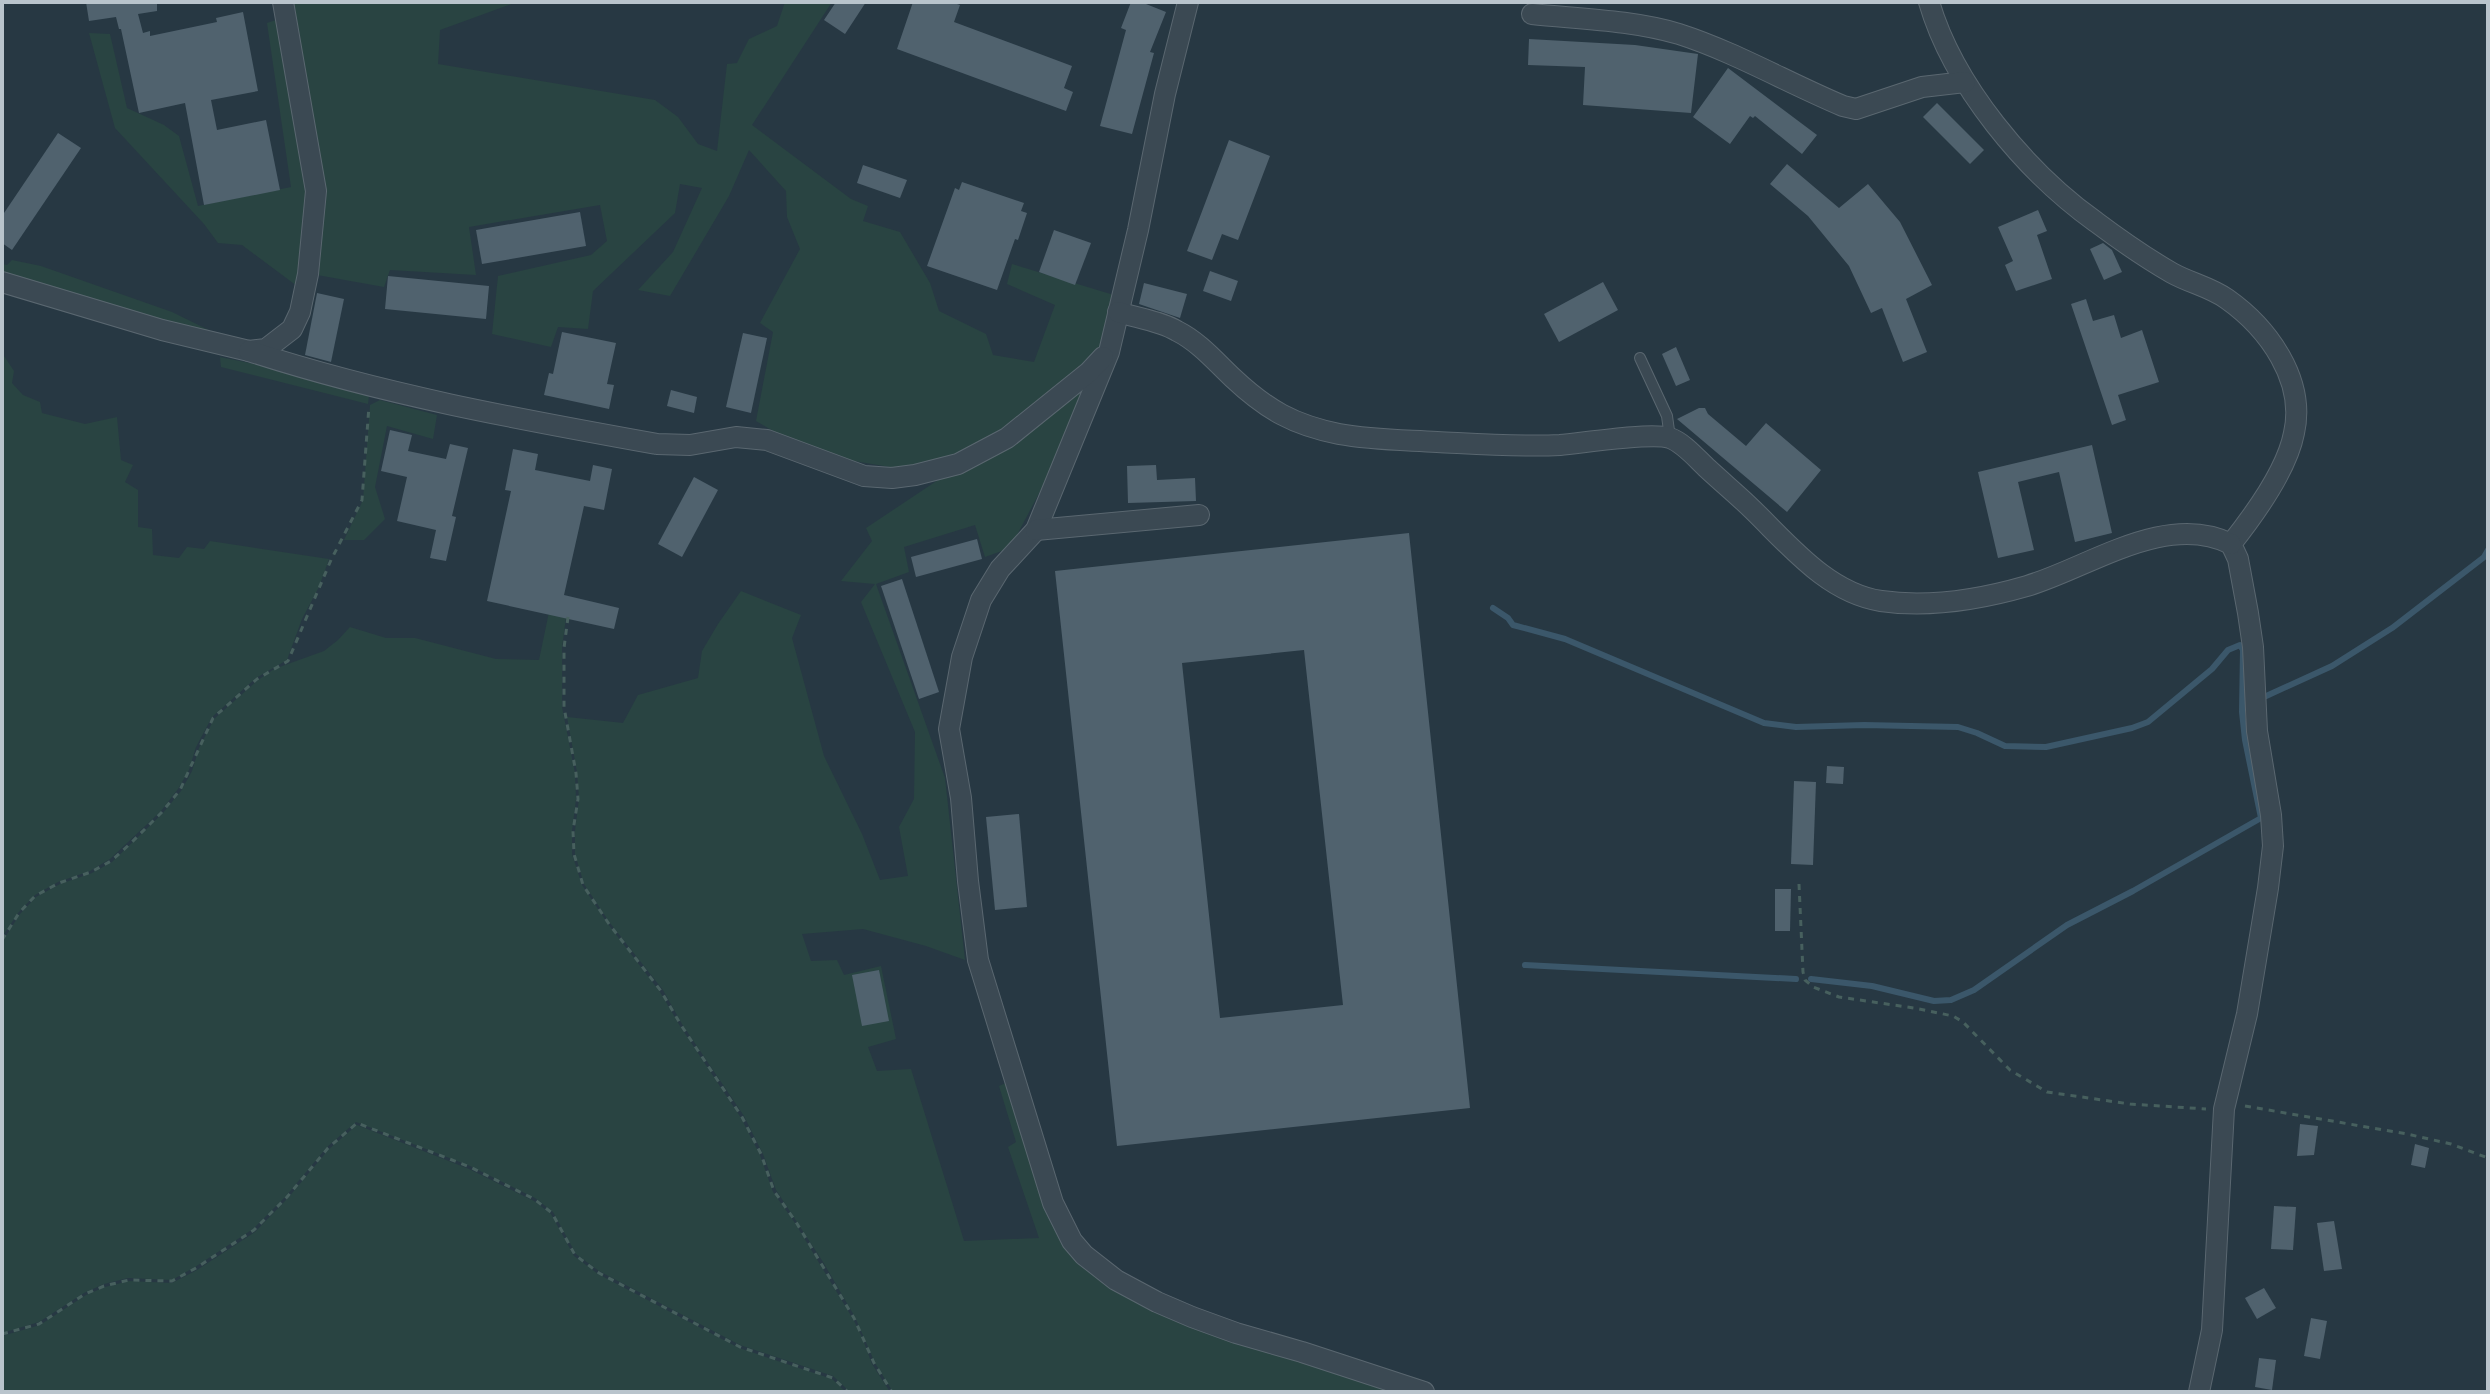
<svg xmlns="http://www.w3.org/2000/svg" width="2490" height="1394" font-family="'Exo 2',sans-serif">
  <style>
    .green { fill: #294442 }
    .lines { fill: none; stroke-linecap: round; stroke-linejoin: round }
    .stream { stroke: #3b576a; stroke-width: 6 }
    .building { fill: #50626e; fill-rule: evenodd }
    .lane-casing { stroke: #5a6770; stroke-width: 12 }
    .street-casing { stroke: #5a6770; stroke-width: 22 }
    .path { stroke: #47605e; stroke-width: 3; stroke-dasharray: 6 6; stroke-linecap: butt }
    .lane { stroke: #3b4953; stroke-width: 10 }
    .street { stroke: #3b4953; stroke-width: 20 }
  </style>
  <rect width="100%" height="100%" fill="#273843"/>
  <g class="green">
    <path d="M292,2H517L440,30L438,64L655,100L678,117L698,144L717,151L727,64L737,63L749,39L777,26L785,2H832L752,125L851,199L868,206L863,221L900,232L930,283L939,311L986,334L993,355L1034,362L1055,305L1007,284L1012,264L1117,296L1103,350L1000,437L964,456L931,464L896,468L854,461L830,455L783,437L756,421L773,332L760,323L800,249L787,217L786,191L749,150L729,196L670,296L638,290L673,252L702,188L680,184L675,213L593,291L588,329L558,327L551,347L492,334L498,276L591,255L607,241L600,205L469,227L476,275L390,270L384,287L317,275L322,235L324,191Z"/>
    <path d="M276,20L310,192L301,289L242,245L218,243L204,224L115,128L89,33L110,34L127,108L164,125L179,136L198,206L291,187L267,23Z"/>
    <path d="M12,260L41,266L172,312L233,342L2,274V264L7,265Z"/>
    <path d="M2,353L14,371L12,383L23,395L40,402L42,413L85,424L117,417L121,460L133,465L125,482L138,490V527L152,529L153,555L179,558L187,547L204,549L210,541L329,559L319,587L302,619L287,660L256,678L212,717L196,747L189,770L178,789L161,811L110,859L90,871L58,882L35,895L18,913L2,937Z"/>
    <path d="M220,357L250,363L369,395L368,404L221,367Z"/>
    <path d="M1091,383L1044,484L1010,548L985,557L975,525L904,547L909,572L876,584L945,778L965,960L926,946L863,929L802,934L811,961L837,960L844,975L881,966L896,1039L868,1047L877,1071L911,1069L964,1241L1039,1238L1008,1147L1016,1142L999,1086L1006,1083L1083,1265L1397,1392H893L875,1363L855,1317L823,1262L776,1190L763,1154L744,1116L682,1024L663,990L610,923L584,884L575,854V831L579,799L577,772L567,717L623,723L638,695L698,678L702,651L718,624L741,591L801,615L792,638L824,756L862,834L880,880L908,876L899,827L914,799L915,732L861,602L875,584L841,581L872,541L866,528L956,468Z"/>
    <path d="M380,400L437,415L433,439L387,426L375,487L385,519L364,540H344L363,500L370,405Z"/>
    <path d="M549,612L566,617L562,648V707L575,773L576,799L572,831V854L582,885L608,924L660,992L680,1026L741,1118L760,1155L773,1192L795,1223L853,1319L862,1337L872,1364L890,1392L849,1391L833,1376L740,1345L599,1271L576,1254L553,1212L535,1198L470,1166L356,1122L327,1147L286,1196L253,1229L195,1267L172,1280L128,1278L104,1284L84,1293L39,1322L2,1333V942L20,914L36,897L60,884L92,873L112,862L163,813L181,791L192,771L199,748L214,719L258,680L274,669L324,651L338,640L350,627L386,638H415L496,659L539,660Z"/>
    <path d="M357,1125L469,1169L534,1201L551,1214L574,1256L598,1274L739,1348L832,1379L846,1392H2V1336L40,1325L86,1295L105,1287L129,1281L172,1283L197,1270L255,1232L288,1198L329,1149Z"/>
  </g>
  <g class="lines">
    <g class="stream">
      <path d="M1493,608L1508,618L1513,625L1565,639L1764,723L1796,727L1864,725L1958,727L1977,733L2005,746L2046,747L2132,728L2148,722L2212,669L2228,650L2240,645L2243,650L2242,712L2245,740L2261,818L2133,891L2067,925L1974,990L1951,1000L1934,1001L1872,986L1811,979"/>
      <path d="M2264,697L2332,666L2392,628L2484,557L2488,550"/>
      <path d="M1525,965L1796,979"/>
    </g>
  </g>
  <g class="building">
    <path d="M86,2H157V11L138,14L143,33L150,31V36L217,22L216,18L243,12L258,91L211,100L217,130L266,120L280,190L204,205L185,103L139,113L121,29H119L116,17L89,21Z"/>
    <path d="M836,2H866L845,34L824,20Z"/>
    <path d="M913,2H951L960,5L954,22L1072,66L1064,88L1073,92L1066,111L897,49Z"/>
    <path d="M1131,2H1141L1166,12L1150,52L1154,53L1132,134L1100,126L1126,30L1121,28Z"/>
    <path d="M1529,39L1635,45L1698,54L1691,113L1583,105L1585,67L1528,65Z"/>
    <path d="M1728,68L1817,135L1802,154L1755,116L1753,118L1750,116L1730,144L1693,117Z"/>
    <path d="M1937,103L1984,150L1970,164L1923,117Z"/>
    <path d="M58,133L81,148L12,250L2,243V216Z"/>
    <path d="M1229,140L1270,156L1238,240L1222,234L1212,260L1187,251Z"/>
    <path d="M1787,164L1839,208L1868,184L1900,222L1932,285L1906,299L1927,352L1903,362L1882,308L1871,313L1849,266L1808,216L1770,184Z"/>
    <path d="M863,165L907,180L900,198L857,183Z"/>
    <path d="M962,182L1024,203L1021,211L1027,213L1018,240L1015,239L997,290L927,266L955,188L959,190Z"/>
    <path d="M2038,210L2047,231L2037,235L2052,279L2016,291L2005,265L2013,261L1998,227Z"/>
    <path d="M580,212L586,246L482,264L476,230Z"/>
    <path d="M1054,230L1091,243L1075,285L1039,272Z"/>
    <path d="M2103,243L2112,250L2122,272L2104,280L2090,249Z"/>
    <path d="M1210,271L1238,281L1231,301L1203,291Z"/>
    <path d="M388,276L489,286L486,319L385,309Z"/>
    <path d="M1603,282L1618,310L1559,342L1544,314Z"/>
    <path d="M1144,283L1187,294L1180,318L1139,304Z"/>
    <path d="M317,293L344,299L331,362L305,355Z"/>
    <path d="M2086,299L2093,321L2114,315L2121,338L2142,330L2159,382L2118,395L2126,420L2112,425L2071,304Z"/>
    <path d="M562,332L616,343L607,384L614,385L609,409L544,395L549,373L553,374Z"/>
    <path d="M743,333L767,338L751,413L726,407Z"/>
    <path d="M1676,347L1690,380L1676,386L1662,354Z"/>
    <path d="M671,390L697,397L694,413L667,406Z"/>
    <path d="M1699,408H1705L1708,414L1746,446L1766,423L1821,470L1787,512L1677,419Z"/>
    <path d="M390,430L412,435L408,451L446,459L450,444L468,448L452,516L456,517L446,561L430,558L436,530L397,521L407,477L381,471Z"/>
    <path d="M2092,445L2112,533L2075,542L2059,472L2018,482L2034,550L1998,558L1978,472Z"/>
    <path d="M513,449L538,454L535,470L590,481L593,465L612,469L604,510L584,506L564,595L619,608L614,629L487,601L511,491L505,490Z"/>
    <path d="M1156,465L1157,480L1195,478L1196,501L1128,503L1127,466Z"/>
    <path d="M694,477L718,490L682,557L658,544Z"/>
    <path d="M1409,533L1470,1108L1117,1146L1055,571ZM1304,650L1343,1005L1220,1018L1182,663Z"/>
    <path d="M977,539L982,559L916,577L911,557Z"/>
    <path d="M902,579L939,692L919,699L881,586Z"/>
    <path d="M1827,766L1844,767L1843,784L1826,783Z"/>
    <path d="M1794,781L1816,782L1813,865L1791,864Z"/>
    <path d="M1019,814L1027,907L995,910L986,817Z"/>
    <path d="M1775,889H1791L1790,931H1775Z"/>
    <path d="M879,970L889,1021L862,1026L852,975Z"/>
    <path d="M2300,1124L2318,1126L2314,1155L2297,1156Z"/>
    <path d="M2415,1144L2429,1148L2425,1168L2411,1165Z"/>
    <path d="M2274,1206L2296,1207L2293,1250L2271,1249Z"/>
    <path d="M2334,1221L2342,1269L2324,1271L2317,1223Z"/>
    <path d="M2264,1288L2276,1308L2257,1319L2245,1298Z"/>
    <path d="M2311,1318L2327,1321L2320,1359L2304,1356Z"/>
    <path d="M2259,1358L2276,1360L2272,1390L2255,1387Z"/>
  </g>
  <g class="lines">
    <g class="lane-casing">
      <path id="lane" d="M1640,358L1667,416L1670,438"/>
    </g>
    <g class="street-casing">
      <g id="street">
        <path d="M1188,2L1165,94L1138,230L1109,352L1036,530L1000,569L981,600L962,657L949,729L961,798L968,881L978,960L1053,1203L1072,1241L1084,1255L1116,1280L1157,1302L1192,1317L1236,1333L1302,1352L1424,1392"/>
        <path d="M1929,2C1953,85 2026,172 2096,222C2120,240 2146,258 2172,273C2190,283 2210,287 2227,299C2268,328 2306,380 2294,433C2287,470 2254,515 2231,544L2238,559L2248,613L2253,647L2257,731L2271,815L2273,846L2268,888L2247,1014L2224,1109L2212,1330L2199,1392"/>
        <path d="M1532,14C1580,19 1632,20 1679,34C1735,52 1788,83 1843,106L1856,109L1922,87L1965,82"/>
        <path d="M2,282L162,330L249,351L266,349L292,329L300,312L308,274L316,191L283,2"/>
        <path d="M1118,312C1137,318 1160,321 1177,331C1199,342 1215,361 1233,378C1267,410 1294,425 1339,434C1372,440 1405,440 1437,442C1478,444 1519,447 1560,445C1583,443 1651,432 1670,438C1684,443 1697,459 1708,469C1723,483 1739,496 1753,510C1790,546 1828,593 1881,601C1929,608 1982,599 2027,586C2088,568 2166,511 2231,544"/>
        <path d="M249,351C384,395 518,419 657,444L690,445L736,437L767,440L864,476L892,478L915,475L958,464L1007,438L1089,372L1103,357"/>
        <path d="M1036,530L1199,515"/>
      </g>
    </g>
    <g class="path">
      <path d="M568,617L564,648V707L576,773L578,799L573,831L574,854L583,885L609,924L661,991L681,1025L742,1117L761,1154L774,1191L796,1222L854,1318L874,1363L892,1392"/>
      <path d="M1799,884L1803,972L1805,980L1813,987L1839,997L1914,1008L1953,1016L1963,1022L2010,1070L2047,1092L2130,1104L2206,1109"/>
      <path d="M2,940L19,913L35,896L59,883L91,872L111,861L131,843L162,812L180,790L213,718L257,679L288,661L331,560L362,500L369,406"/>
      <path d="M2245,1106L2407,1134L2451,1144L2488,1158"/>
      <path d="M2,1334L39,1324L85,1294L104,1286L129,1280L172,1281L196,1268L254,1230L287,1197L328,1148L357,1123L470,1167L534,1199L552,1213L575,1255L599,1273L740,1347L833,1378L848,1392"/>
    </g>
    <use href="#lane" class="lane"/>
    <use href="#street" class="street"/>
  </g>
  <rect width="2490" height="1394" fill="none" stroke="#b9c4cc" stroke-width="8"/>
</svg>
